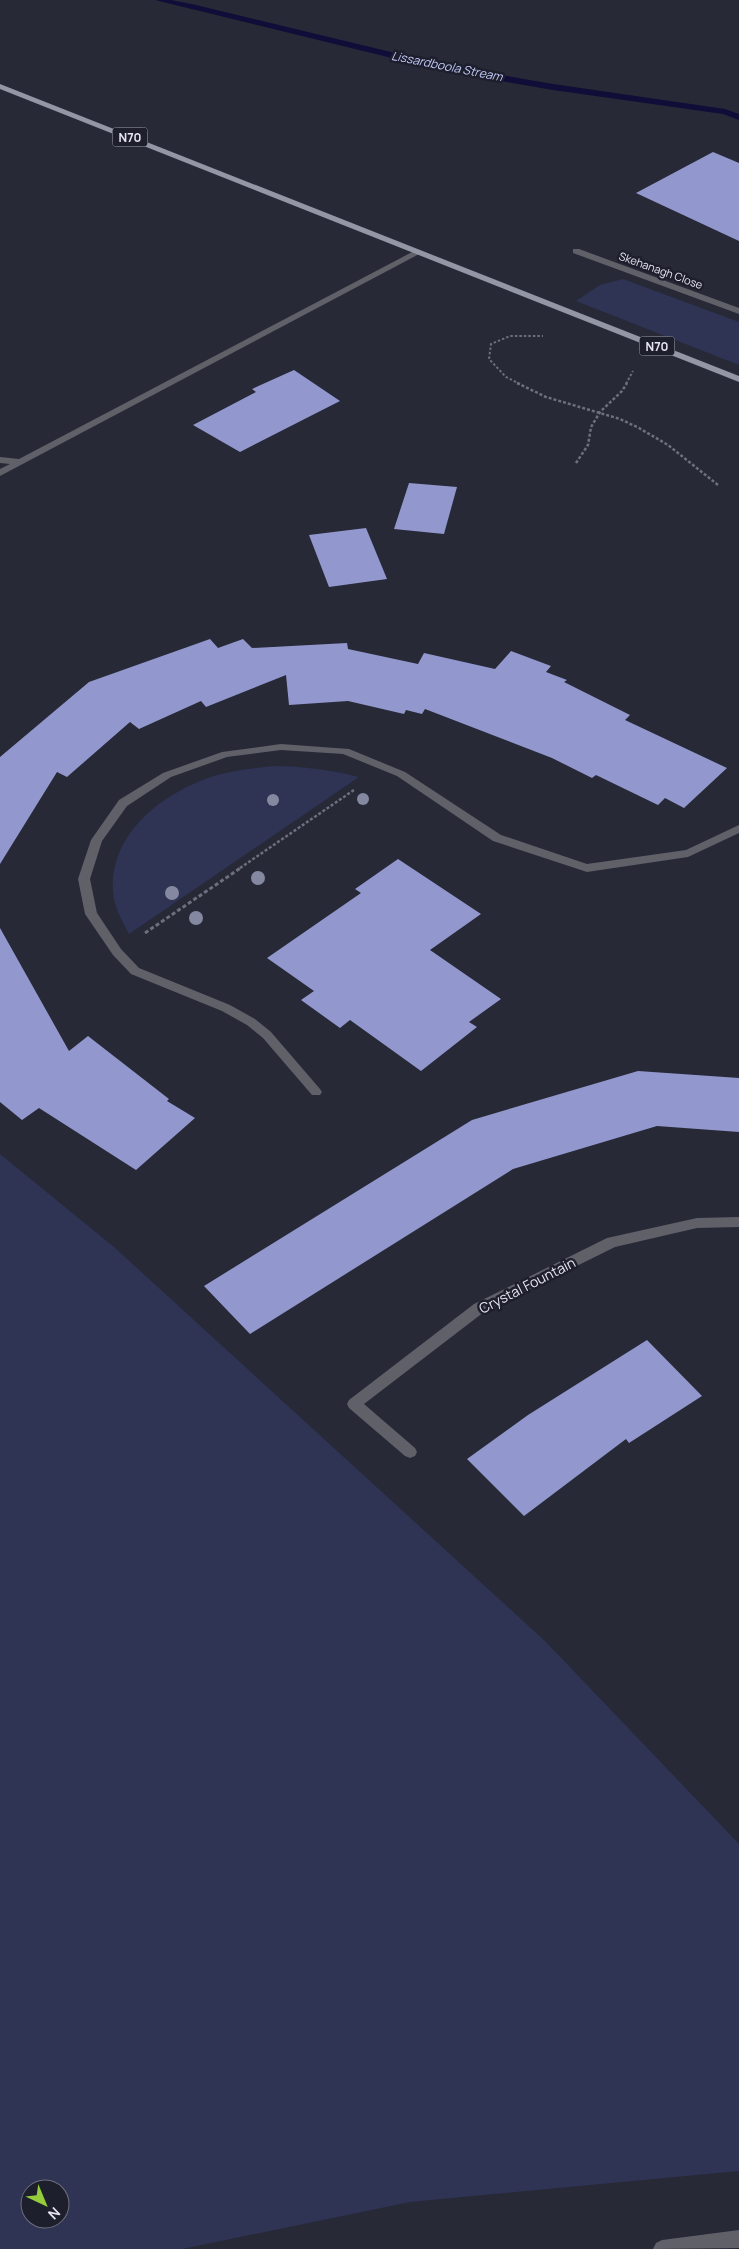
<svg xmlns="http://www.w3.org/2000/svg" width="739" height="2249" font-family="Manrope,sans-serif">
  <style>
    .green { fill: #2f3354; fill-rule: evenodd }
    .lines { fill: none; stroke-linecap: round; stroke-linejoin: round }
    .stream { fill: #100d38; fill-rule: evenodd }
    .building { fill: #9298ce }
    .path-far2 { stroke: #6e6f7c; stroke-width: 2; stroke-dasharray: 2.5 2; stroke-linecap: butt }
    .path-far1 { stroke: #6e6f7c; stroke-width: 2.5; stroke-dasharray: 3 2; stroke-linecap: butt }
    .path { stroke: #6e6f7c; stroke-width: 3; stroke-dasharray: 4 2.5; stroke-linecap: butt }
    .minor { fill: #5f6068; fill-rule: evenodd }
    .primary { fill: #9396a4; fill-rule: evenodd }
    .tree { fill: #8488a0 }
    .labels { text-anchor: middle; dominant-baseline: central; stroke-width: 5; stroke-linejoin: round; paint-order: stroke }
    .far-street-label { font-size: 11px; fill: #e5e6f0; stroke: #1e1f2d }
    .far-water-label { font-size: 12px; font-style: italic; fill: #c3caf9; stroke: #1e1f2d }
    .shield { fill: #1e1f2d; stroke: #a9aab6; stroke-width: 1 }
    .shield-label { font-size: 12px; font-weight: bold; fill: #e5e6f0 }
    .street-label { font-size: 14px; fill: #e5e6f0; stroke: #1e1f2d }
  </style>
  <rect width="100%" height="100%" fill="#272937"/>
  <g class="green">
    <path d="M623,279L739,322V365L576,301L600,285Z"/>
    <path d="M274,766C304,766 330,770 359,777L129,934C122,921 114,907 113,892C109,832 165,791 217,775C236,770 255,768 274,766Z"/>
    <path d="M0,1154L114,1247L545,1641L739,1844V2171L410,2202L182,2249H0ZM30,2189H60V2219H30Z"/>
  </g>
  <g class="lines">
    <path class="stream" d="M155,0H171L196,5L449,66L553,84L725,109L739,114V120L723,114L553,90L449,72Z"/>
  </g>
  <g class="building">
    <path d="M713,152L739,163V241L636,193Z"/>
    <path d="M294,370L340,401L240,452L193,425L256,392L252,389Z"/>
    <path d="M409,483L457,487L444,534L394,529Z"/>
    <path d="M366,528L387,579L329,587L309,535Z"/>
    <path d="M210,639L218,648L243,639L252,648L347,643L348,649L418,664L424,653L495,669L511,651L551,666L546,672L567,680L564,682L630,715L625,720L727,768L684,808L665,798L658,805L596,775L592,778L552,758L425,709L422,714L406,710L404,714L348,701L289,705L286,675L206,707L201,701L139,729L130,722L67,777L57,772L0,864V757L89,682Z"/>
    <path d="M398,859L481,914L430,950L501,999L469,1022L477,1027L421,1071L350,1020L340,1028L301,1000L314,991L267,958L361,893L355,889Z"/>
    <path d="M0,928L69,1051L88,1036L169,1099L167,1101L195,1118L136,1170L39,1108L22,1120L0,1102Z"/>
    <path d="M638,1071L739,1078V1132L657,1126L513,1169L250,1334L204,1286L472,1120Z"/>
    <path d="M647,1340L702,1396L629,1443L626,1439L524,1516L467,1459L528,1415Z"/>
  </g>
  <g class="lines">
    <g class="path-far2">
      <path d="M520,384L506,377L489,359L491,344L510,336H543"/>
      <path d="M626,384L633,371"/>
    </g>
    <g class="path-far1">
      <path d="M517,383L546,397L620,419L639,428L668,445L718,485"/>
      <path d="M576,463L588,445L591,427L600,412L622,391L627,383"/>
      <path d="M240,868L354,790"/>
    </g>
    <path class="path" d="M145,933L242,867"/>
    <g class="minor">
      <path d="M573,249H579L739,308V314L573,253Z"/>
      <path d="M416,250L423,252L0,476V469L10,464L0,463V457L19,459Z"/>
      <path d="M281,744L349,749L405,772L501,835L587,864L686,850L739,825V833L688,857L587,872L493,841L397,776L343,754L281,750L227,757L171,777L127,806L102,841L90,879L97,913L121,949L139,968L230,1005L255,1019L271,1032L320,1089L322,1092L320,1095H312L263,1038L247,1025L222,1011L131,974L113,955L85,914L78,879L91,840L119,800L163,773L222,752Z"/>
      <path d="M739,1217V1227L697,1228L615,1247L484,1312L364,1404L415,1448L417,1452L415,1456L410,1458L405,1456L349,1408L347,1404L349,1400L474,1304L607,1238L697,1218Z"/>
      <path d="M739,2230V2248L653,2249L656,2243L662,2240Z"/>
    </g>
    <path class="primary" d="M0,84L739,376V382L0,89Z"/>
  </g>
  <g class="tree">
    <circle cx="363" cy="799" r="6"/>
    <circle cx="273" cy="800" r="6"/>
    <circle cx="258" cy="878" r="7"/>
    <circle cx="172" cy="893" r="7"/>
    <circle cx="196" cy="918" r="7"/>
  </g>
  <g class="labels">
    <g class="far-street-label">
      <text transform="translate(661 270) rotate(20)">Skehanagh Close</text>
    </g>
    <g class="far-water-label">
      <text transform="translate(447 66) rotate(11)">Lissardboola Stream</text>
    </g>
    <g class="shield">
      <rect x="112.5" y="127.5" width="35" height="19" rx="4"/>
      <rect x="639.5" y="336.5" width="35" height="19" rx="4"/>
    </g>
    <g class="shield-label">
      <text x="130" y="137">N70</text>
      <text x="657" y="346">N70</text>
    </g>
    <g class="street-label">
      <text transform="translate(527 1285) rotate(-27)">Crystal Fountain</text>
    </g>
  </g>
  <g transform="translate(45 2204) rotate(136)"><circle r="24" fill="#1e1f2d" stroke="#6e6f7b"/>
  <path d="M0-4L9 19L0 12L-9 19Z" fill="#94cc3c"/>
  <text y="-8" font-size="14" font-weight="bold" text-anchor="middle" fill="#e5e6f0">N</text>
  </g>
</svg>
